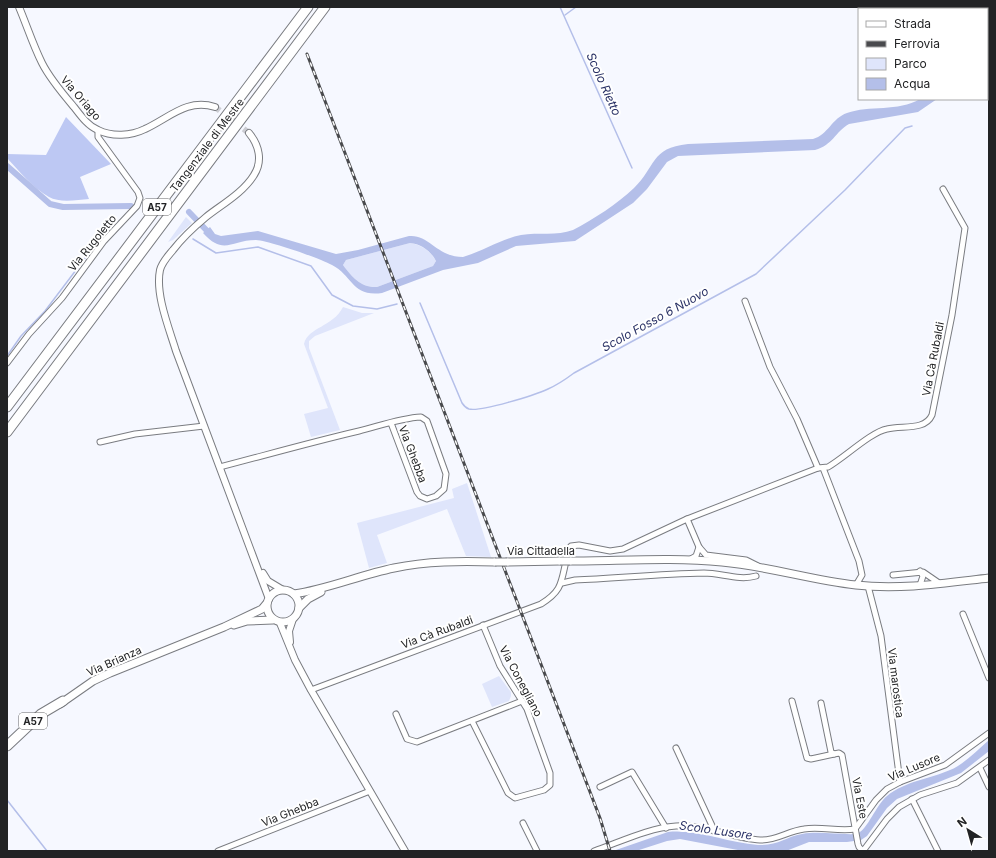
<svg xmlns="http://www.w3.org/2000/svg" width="996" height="858" font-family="Inter,sans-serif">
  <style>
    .green { fill: #dfe5fb }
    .forest { fill: #bdc8f3 }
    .water { fill: #b4bfe9; fill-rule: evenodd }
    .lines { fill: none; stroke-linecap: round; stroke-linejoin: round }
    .stream { stroke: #b4bfe9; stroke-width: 1.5 }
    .canal { stroke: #b4bfe9; stroke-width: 6 }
    .tertiary-tunnel { stroke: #cccdd3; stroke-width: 6; stroke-dasharray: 6 3; stroke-linecap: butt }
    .minor-casing { stroke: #7a7c81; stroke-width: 7 }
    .tertiary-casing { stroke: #7a7c81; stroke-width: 8 }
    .secondary-casing { stroke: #7a7c81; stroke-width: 9 }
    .motorway-casing { stroke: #7a7c81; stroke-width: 11 }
    .minor { stroke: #fff; stroke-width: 5 }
    .tertiary { stroke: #fff; stroke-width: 6 }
    .secondary { stroke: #fff; stroke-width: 7 }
    .motorway { stroke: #fff; stroke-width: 9 }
    .rail-casing { stroke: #494a4d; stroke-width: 3 }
    .rail { stroke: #fff; stroke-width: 1.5; stroke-dasharray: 4.5; stroke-linecap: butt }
    .secondary-bridge-casing { stroke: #7a7c81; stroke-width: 9; stroke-linecap: butt }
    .secondary-bridge { stroke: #fff; stroke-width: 7 }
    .labels { text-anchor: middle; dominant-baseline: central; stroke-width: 4; stroke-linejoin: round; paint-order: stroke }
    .shield { fill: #fff; stroke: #646566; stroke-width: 1 }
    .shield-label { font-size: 10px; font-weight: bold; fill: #222325 }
    .street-label { font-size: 11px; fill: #222325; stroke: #fff }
    .water-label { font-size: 12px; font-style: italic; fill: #293165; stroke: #fff }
  </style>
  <rect width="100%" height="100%" fill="#f6f8ff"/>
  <g class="green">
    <path d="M186,217L192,223L173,240L168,242Z"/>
    <path d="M410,243C421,244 431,252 436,261L433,266L377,287C361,288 352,277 343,265L346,260Z"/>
    <path d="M343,307L362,313H374L315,336L309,341V348L340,430L311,437L304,414L328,408L304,344C308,327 333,327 343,307Z"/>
    <path d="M467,483L491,557L466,556L447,509L377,535L387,563L369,568L357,523L454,498L452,489Z"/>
    <path d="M499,676L511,692V696L509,701L492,707L482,684Z"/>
  </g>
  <path class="forest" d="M66,117L111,164L80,177L89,199C77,200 59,203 49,197C33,188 19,171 7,158V154L46,155Z"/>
  <g class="water">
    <path d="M920,99H937L918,112L849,124C835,132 833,145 815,150L678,156L667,162L647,189L633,203L575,241L516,246L478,263L443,270L382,293C352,297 353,276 332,265C319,258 270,241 256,240C231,240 224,256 203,233L210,227L215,234L221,236L258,231L336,254L358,250L409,236C429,234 437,257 463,257C483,251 501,239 521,235C538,232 557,236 573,230C594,219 617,204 634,188C656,167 650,148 688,144L813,139C828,135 832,118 847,113C869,105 898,112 920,99ZM410,243C421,244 431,251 436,261L433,266L377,287C361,288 352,277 343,265L346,260Z"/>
    <path d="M989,740V751L961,773L897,799L887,808L867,836L861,840L847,842H809L786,851H743L680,839L667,841L636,851H613L668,832C698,829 728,843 758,845C778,846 785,837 802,834C820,831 839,835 857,834C868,829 876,805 887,796C905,781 930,779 950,770C965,764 977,750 989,740Z"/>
  </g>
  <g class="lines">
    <g class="stream">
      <path d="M560,7L632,168"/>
      <path d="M897,7L898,9"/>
      <path d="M565,15L576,7"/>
      <path d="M193,239L216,253L258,247L311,266L332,295L353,306L377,309L397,304"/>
      <path d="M420,303L462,403C464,406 466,408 469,409C481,412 535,395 548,389C557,385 566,379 574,373L756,274L845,190L905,128L912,126"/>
      <path d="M7,356L21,336L45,311L101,237"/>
      <path d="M7,800L47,851"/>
    </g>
    <g class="canal">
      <path d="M987,66L989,65"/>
      <path d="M7,166L50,204L63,207L131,206"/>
      <path d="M189,212L211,235"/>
    </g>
    <path class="tertiary-tunnel" d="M215,107L249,133"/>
    <g class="minor-casing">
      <g id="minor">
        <path d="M745,301L770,367L797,419L818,468"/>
        <path d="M7,363L29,334L62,298L104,241L137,206L140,198L138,192L98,137V130"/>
        <path d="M100,442L135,434L204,426"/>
        <path d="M220,467C266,455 312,442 359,431C379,426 401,418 421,417L427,421L446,474L444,489L436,496L427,499L420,496L417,492L391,423"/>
        <path d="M823,468L859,561L862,575L856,585"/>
        <path d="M687,519L699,547L706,555L746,560L758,566"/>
        <path d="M689,560L696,556L699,547"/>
        <path d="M920,571L923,576L920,585"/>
        <path d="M893,575L923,572L939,583"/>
        <path d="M562,583L575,580C618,578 661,574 704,573C721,573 739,581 756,576"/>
        <path d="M868,586L881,636L900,782"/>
        <path d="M963,614L989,678"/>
        <path d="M311,690L541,604C562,591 561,583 566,561C567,555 567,550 571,546L579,545L610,551L623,549L687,519L818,468L828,467C844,458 871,432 887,429C902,425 925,431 932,415L952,315L965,228L943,189"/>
        <path d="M792,701L807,758L811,759L834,754"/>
        <path d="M821,703L831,752L834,754L839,753L842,755L858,844L859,847L863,851"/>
        <path d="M396,714L407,739L417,742L522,701"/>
        <path d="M472,721L508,793L515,798L544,790L550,785V773L527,709L500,666L483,625"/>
        <path d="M676,748L715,832"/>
        <path d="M980,768L989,787"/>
        <path d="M600,787L632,772L666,828"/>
        <path d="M912,799L938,851"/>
        <path d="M523,823L537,851"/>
        <path d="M218,851L370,791"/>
        <path d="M594,851C620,842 648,828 676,826C701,824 733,838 760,840C776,841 788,831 804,829C821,826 839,832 855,829L876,800L887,789L900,782L945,765L989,733"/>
        <path d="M863,851L887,819L899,807L920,795L957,783L989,760"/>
      </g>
    </g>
    <g class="tertiary-casing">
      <g id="tertiary">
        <path d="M19,7C27,26 33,45 42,63C50,79 63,94 74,107C81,116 88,126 98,130C112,137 131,136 145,129C169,118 187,98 215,107"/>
        <path d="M249,133C259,145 263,161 254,175C243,193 221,205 206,217C194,227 183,237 173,250C168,256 162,262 160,270C155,294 169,328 176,351L269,599"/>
        <path d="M263,573L268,581L283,590"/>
        <path d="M280,623L295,660L311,690L405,851"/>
        <path d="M290,642L289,631L293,619"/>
      </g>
    </g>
    <g class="secondary-casing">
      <g id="secondary">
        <path d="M570,561C620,561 672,557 722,562C767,566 811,580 856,585C900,590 945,583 989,578"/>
        <path d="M507,562L560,561"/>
        <circle cx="283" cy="606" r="16"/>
        <path d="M294,594C328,589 360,575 394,568C427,561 461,561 495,562"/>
        <path d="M299,608L308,599L321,592"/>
        <path d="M234,625L247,621L273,620"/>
        <path d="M60,704L93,681L110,673L224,627L262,609L267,603"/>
      </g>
    </g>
    <g class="motorway-casing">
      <g id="motorway">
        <path d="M7,407L308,7"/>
        <path d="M7,432L325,7"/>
        <path d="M7,746L41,714L63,701"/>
      </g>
    </g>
    <use href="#minor" class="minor"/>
    <use href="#tertiary" class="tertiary"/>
    <use href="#secondary" class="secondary"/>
    <use href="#motorway" class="motorway"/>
    <g class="rail-casing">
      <path id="rail" d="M307,54L600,818L610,851"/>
    </g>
    <use href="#rail" class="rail"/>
    <g class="secondary-bridge-casing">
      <g id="secondary-bridge">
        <path d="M560,561H570"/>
        <path d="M495,562H507"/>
      </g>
    </g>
    <use href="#secondary-bridge" class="secondary-bridge"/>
  </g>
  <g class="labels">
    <g class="shield">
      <rect x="143" y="199" width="28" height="16" rx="3"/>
      <rect x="19" y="713" width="28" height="16" rx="3"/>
    </g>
    <g class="shield-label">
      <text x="157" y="207">A57</text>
      <text x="33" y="721">A57</text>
    </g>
    <g class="street-label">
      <text transform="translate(81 98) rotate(49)">Via Oriago</text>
      <text transform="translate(207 145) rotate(-53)">Tangenziale di Mestre</text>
      <text transform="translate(92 243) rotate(-51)">Via Rugoletto</text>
      <text transform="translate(933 359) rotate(-79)">Via Cà Rubaldi</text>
      <text transform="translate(413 454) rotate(69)">Via Ghebba</text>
      <text x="541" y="551">Via Cittadella</text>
      <text transform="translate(437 632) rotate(-20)">Via Cà Rubaldi</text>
      <text transform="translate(114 661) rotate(-24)">Via Brianza</text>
      <text transform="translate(521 681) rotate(62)">Via Conegliano</text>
      <text transform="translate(896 683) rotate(83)">Via marostica</text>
      <text transform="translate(914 767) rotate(-23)">Via Lusore</text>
      <text transform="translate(860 798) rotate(79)">Via Este</text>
      <text transform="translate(290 812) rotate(-22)">Via Ghebba</text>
    </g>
    <g class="water-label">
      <text transform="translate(604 84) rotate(66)">Scolo Rietto</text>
      <text transform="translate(655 319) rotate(-29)">Scolo Fosso 6 Nuovo</text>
      <text transform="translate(716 830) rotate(8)">Scolo Lusore</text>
    </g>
  </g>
  <rect width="996" height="858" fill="none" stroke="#222325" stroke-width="16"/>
  <rect x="858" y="8" width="130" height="92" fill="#ffffff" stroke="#a7a7a8"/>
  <rect x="866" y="21" width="20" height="6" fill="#ffffff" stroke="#a7a7a8"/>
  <text x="894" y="28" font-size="12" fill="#222325">Strada</text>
  <rect x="866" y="41" width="20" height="6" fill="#494a4d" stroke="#a7a7a8"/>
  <text x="894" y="48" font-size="12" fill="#222325">Ferrovia</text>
  <rect x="866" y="58" width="20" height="12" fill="#dfe5fb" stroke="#a7a7a8"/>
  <text x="894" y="68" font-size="12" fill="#222325">Parco</text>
  <rect x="866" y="78" width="20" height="12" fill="#b4bfe9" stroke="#a7a7a8"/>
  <text x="894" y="88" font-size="12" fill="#222325">Acqua</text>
  <g transform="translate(968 830) rotate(323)" stroke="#ffffff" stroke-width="3" paint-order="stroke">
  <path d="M0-3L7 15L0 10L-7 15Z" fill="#222325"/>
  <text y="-6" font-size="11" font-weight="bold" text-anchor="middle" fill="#222325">N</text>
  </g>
</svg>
